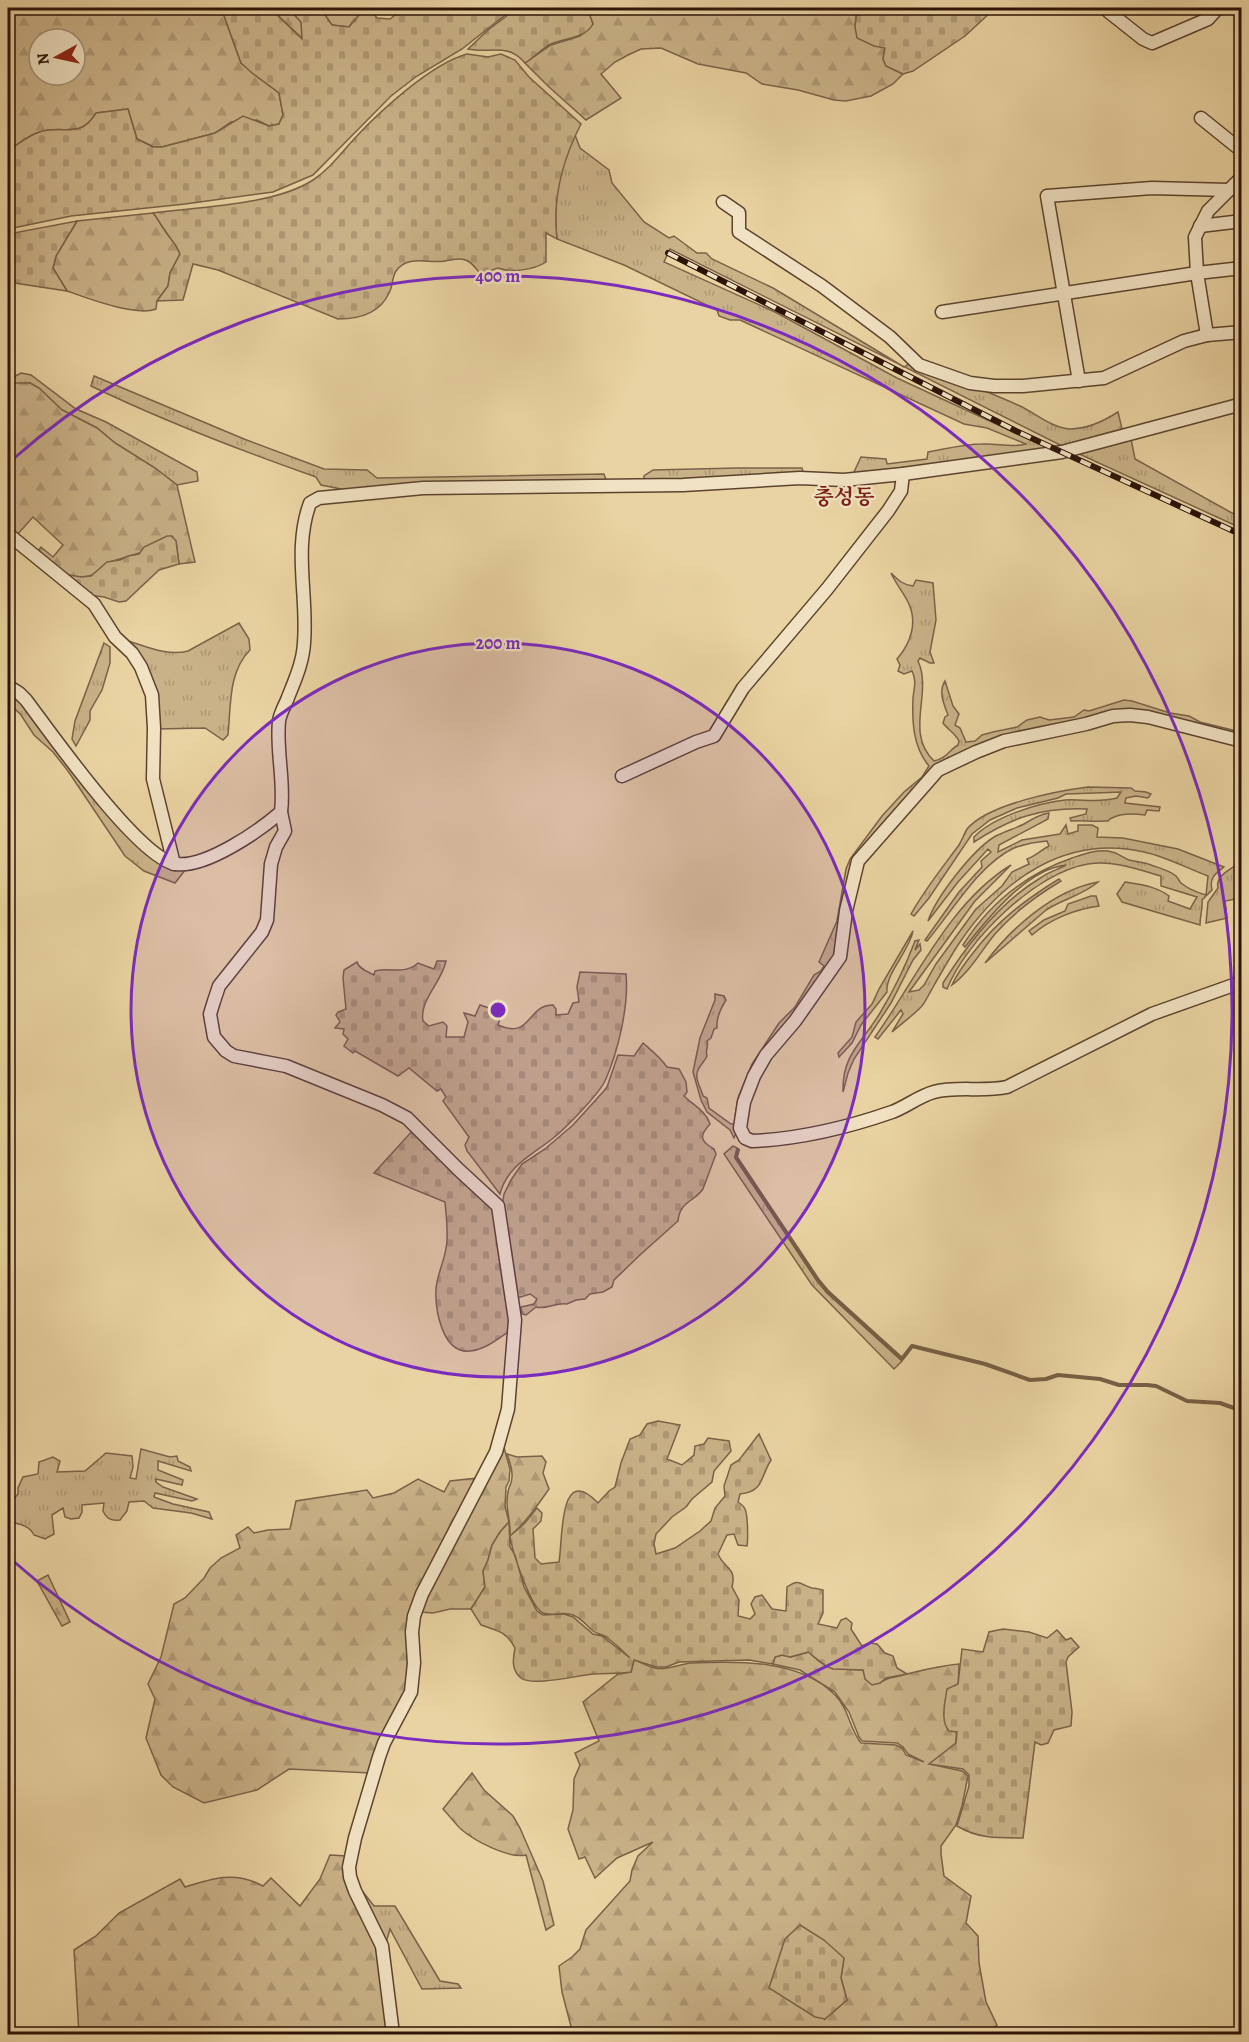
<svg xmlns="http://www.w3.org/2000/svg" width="1249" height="2042" font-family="Alegreya,'Noto Serif KR',serif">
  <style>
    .grass { fill: url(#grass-tufts); stroke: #7b6248; stroke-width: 1.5 }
    .forest { fill: url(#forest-firs); stroke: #7b6248; stroke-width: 1.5; fill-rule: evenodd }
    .cemetery { fill: url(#cemetery-stones); stroke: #7b6248; stroke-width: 1.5 }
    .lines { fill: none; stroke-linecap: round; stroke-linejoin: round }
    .stream { stroke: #775f44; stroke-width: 4 }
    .minor-casing { stroke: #5c432e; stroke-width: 15 }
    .minor { stroke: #f1e2c3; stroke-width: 12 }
    .rail-casing { stroke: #2c1307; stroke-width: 6 }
    .rail { stroke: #f1e2c3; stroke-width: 4; stroke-dasharray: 11; stroke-linecap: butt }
    .ring { fill: none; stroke: #7b2cbf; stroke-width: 3 }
    .labels { text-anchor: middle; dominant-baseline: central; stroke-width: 4.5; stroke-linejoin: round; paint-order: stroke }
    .quarter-label { font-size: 21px; font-weight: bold; fill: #7a1f14; stroke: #f1e2c3 }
    .centre { fill: #7b2cbf; stroke: #f1e2c3; stroke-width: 3 }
    .ring-label { font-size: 18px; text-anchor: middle; font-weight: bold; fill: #7b2cbf; stroke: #f1e2c3; stroke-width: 4.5; stroke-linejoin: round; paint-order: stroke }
  </style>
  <defs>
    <pattern id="grass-tufts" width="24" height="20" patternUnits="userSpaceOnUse" patternTransform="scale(1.5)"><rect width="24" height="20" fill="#cab288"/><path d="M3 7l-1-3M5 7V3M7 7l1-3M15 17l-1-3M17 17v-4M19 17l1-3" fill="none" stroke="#ae9874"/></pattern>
    <pattern id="forest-firs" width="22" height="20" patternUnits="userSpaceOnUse" patternTransform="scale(1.5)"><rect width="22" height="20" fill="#cab288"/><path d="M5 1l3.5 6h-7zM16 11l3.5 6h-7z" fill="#ae9874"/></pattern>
    <pattern id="cemetery-stones" width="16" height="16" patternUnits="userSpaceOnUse" patternTransform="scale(1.5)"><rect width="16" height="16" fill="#cab288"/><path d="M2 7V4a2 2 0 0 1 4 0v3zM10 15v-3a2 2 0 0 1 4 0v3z" fill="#ae9874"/></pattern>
  </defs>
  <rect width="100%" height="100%" fill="#ead3a2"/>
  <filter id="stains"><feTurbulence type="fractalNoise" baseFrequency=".00333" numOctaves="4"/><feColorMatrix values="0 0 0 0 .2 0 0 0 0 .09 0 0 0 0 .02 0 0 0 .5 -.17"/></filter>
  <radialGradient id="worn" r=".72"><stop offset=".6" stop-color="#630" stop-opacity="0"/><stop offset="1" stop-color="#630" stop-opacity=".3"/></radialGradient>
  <g class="grass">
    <path d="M575,135L580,148L609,170L612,183L644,222L669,238L674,236L697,253H706L712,259L773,288L904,367L913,361C948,377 985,390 1020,406C1035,413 1052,428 1070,429C1087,429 1104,421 1118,412L1122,429L1062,446L670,249L664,262L775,312L897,378L1050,449C984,456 918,466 853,474L861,457L886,459L887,464L927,459L928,452C946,449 964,444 982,444C997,443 1012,448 1026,444L987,428L964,424L740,320H730L719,316L717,310L624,265L557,239C553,203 559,167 575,135Z"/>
    <path d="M21,373L31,375L76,409L106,422L197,472L198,481L177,485L155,468L115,443L97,428L62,410L39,388L30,383L8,384V380Z"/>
    <path d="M94,376L244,439L324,469L367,470L377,478L604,474L606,480L490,482L351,491L321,485L316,477C239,450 164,421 91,386Z"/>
    <path d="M1131,439L1135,459L1241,518V528L1077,453Z"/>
    <path d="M737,468H802L803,472L644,481V476L653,470Z"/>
    <path d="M891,573C898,580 903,585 913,586L916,580L933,583L936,620L930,652L934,663H930L920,658L918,661C933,693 904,732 934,761C946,759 949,750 958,745L959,741C955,733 948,730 943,723L945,717L948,715C944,704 938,692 945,681L953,706L959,714L955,725L960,728L966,742L975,741L982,735L993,732L1017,727L1027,720L1040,717L1049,720L1074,717L1084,710L1089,711L1124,700L1132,701L1170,713L1189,716L1200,722L1241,732V738L1147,715L961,755L860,852L837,955L769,1046L734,1138L730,1130L707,1112L701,1100L693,1072L700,1038L715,1000V994L724,996L726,1000C721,1008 716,1019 717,1028L714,1029L711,1038L707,1041C709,1046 705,1050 707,1056C705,1061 700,1065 698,1070C694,1078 701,1088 703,1096L707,1098L709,1108L731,1124H734L738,1098L752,1064L779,1023L795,1007L814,975L821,971L824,966L819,962L837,921L846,869L850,859L882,816L904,792L922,777L929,766C913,747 912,722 913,698C914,688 917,681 912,671L904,674L898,671L900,665L897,659C911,643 918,622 908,602C903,592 896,584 891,573Z"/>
    <path d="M239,623L249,639L250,650C228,672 231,706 228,735L223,740L205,728L157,729L156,702L122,639C143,645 167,657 188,651Z"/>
    <path d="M104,643L110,647V663L102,690L90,711V720L76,746L72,739L75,721Z"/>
    <path d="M8,691L17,697L106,811L186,869L175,883L144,871L125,856L68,771L53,752L34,735L21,715L8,702Z"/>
    <path d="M1088,787L1131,788L1135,791L1146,792L1151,794L1148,798L1136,796L1126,798L1125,803L1160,807L1159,811L1147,810L1145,815C1137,814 1121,813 1112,818C1105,821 1113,821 1104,821C1093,822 1082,820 1071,821L1070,818L1086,814L1087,809C1041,807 1011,818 974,842V837C993,817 1038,803 1065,800C1082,799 1100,803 1117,798L1121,792L1066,794L1058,798L1017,808L990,820L972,834L929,898L914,916L911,914C925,889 942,868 959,845C962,840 964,834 967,829C988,804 1057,791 1088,787Z"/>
    <path d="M1049,813L1048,819L999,845L998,852L1022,840L1060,834L1066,825L1068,834L1078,831V825H1092L1098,828L1097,837L1123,838L1178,849L1224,867C1215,874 1209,878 1212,890L1202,900C1203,908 1200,915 1200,925L1122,902L1117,894L1125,882C1141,885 1156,886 1169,896L1168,901L1190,909L1197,897L1161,886V876C1137,869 1113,860 1088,864C1036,872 966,941 947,989L943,987V983C968,943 1001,901 1042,877C1049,872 1059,869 1066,865C1027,869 988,918 965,947L963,945C989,904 1026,874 1072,858C1084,854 1100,848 1112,852C1118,853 1123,858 1129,860C1136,862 1144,862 1151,865C1159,868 1171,871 1176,876C1178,878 1179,881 1181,883C1187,888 1199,893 1206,895L1208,876C1186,868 1167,857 1144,852C1065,834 1002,880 960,942C950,957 941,973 932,989C928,995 925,1004 920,1008C911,1017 901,1024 892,1032L903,1014L901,1010L878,1039L875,1037C915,981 950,902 1011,865L975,901L909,992L919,990L924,985L936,964L976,909L1002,886L1012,872L1029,864L1027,859C1036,856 1041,850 1049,846L1047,841C1036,842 1025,844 1014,848C979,864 952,912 927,941L925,940L959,892L982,867L981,861L991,852L988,849L958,882L928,921C936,897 972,851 994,837C1003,832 1014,829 1024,824C1032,819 1040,814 1049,813Z"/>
    <path d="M1237,864L1241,868V898L1225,901L1227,918L1206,923L1208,902L1218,888C1215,876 1229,871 1237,864Z"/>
    <path d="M1059,879L1061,881C1036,896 1014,912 995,934C981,951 970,972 952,985C957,973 965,963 973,953C997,921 1025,900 1059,879Z"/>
    <path d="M1098,882C1083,895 1063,899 1046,910L985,963C1011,928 1054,890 1098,882Z"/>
    <path d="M1091,896H1096L1099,906C1076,909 1050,919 1032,935L1029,931L1044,920L1065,911L1068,904Z"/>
    <path d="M913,931C910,950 885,974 887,992L861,1025L852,1043L839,1057L838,1053L852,1037L856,1022L872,1004L879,989Z"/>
    <path d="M919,940L915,950L920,944L921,950L913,960L891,1003L854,1059L848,1073L843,1092C842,1054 862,1043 880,1013C894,990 906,965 915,941Z"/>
    <path d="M733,1146L737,1148L735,1158L817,1281L827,1293L902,1361L894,1369L812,1285L724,1154Z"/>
    <path d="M141,1449L170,1457L177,1456L178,1461L190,1467L191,1471L158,1461V1470L183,1480L182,1485L156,1479V1482L163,1487L197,1499L192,1501L155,1493L154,1497L173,1504L209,1512L212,1519L191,1513L153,1508L144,1501L129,1502L127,1511L120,1520C111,1521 107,1519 103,1511L104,1503L82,1505V1512L79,1518L71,1519L65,1517L63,1508L52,1515L54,1534L45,1539L34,1535C29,1525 18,1524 8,1521V1505L18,1494V1488L23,1477L38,1474L39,1462L53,1457L60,1461L57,1472L85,1471L106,1453L132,1456L133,1467L130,1478L136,1479Z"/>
    <path d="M352,1878L374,1906H395L440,1981L458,1984L461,1988L422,1989L390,1929L385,1946Z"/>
  </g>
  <g class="forest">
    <path d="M8,8H223L222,10L241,63L279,93L283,115L279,124L269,126L257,120L231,122L215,133L162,147H154L137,139L128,109L97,113C79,141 63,123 37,133C26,137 18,145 8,150ZM39,39H75V75H39Z"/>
    <path d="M263,8H288L301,22L303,39L274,12Z"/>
    <path d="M320,8H365L349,27L332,25Z"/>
    <path d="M587,8H857L855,27L885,48L883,59L886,66L903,74L893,84L871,96L846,101L834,100L798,90L762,84L746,73L698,64L661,48L641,49L628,55L615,62L601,74L621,98L586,120L549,87L525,63L551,45L580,36L593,24Z"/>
    <path d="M153,213C158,218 159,223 164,229C170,239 176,243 180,254L170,273L168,286L157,301L156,309C136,317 87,298 67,291L53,268L56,256L77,221Z"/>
    <path d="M14,383H30L39,388L62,410L97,428L115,443L155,468L177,485L195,562L179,564L176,541C155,548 134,555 113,561C105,563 101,570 94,574C86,579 66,577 58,573C50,569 43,559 36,554L41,547L53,557L63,545L33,517L16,536L8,530V384Z"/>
    <path d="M503,1444L510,1469L509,1481L506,1487L505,1506L509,1522L500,1532L492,1545L488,1560L483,1571L485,1587L471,1609H450L433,1613L420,1612L428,1592Z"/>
    <path d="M507,1454L517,1457L542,1456L546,1462L543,1473L549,1489C537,1506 526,1522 510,1536C511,1523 507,1514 507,1502C507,1494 508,1489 511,1483C514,1473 510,1463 507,1454Z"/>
    <path d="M478,1478L418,1592L409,1682L370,1773L289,1769L257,1790L204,1803L173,1787L161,1775L146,1738L155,1699L148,1684L161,1657L174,1604L185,1598L204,1578L210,1568L221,1558L240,1548L236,1535L248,1527L254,1533L268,1530L290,1529L296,1501L367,1490L373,1498L394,1493L418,1479L444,1492L450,1481Z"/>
    <path d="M48,1575L70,1622L62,1626L37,1581Z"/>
    <path d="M809,1652C831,1675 836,1667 863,1670L880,1683C887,1677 894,1678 903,1675C924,1670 937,1666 959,1664L956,1743L930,1764L962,1771L968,1776L962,1806L956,1825L941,1846V1854L944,1876L971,1896L966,1923L978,1936L979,1963L986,2002L997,2025L985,2034H825L819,2030L817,2034H573L562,1992L559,1966L572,1957L580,1949L586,1930L630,1881L632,1870L638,1856L653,1842L617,1858L595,1878L585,1857L579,1859L568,1829L573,1810L574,1779L580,1765L575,1753L599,1741L583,1702L618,1674L631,1672L634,1660C641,1662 648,1667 655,1668C667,1671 679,1664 691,1663C737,1661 800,1659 835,1695C849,1709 850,1730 861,1743L896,1745L902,1748L906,1755L924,1762L908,1754L903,1747L897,1743L862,1741L859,1737L849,1712L835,1692L800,1670L773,1664L775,1657L782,1655L791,1657ZM844,1958L841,1978L847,2000L825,2019Z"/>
    <path d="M472,1773L484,1790L513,1816L520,1828L543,1881L554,1925L546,1930L526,1855C509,1859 475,1841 462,1830C455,1824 449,1815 443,1809Z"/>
    <path d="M330,1855L347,1856L378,1947L388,2030L386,2034H79L74,1950L96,1936L119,1913L180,1879L185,1887C213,1878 235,1871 263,1886L271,1878L300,1906L320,1879Z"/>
  </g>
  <g class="cemetery">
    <path d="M223,8H263L274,12L302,39L301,22L288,8H320L332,25L349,27L365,8H369L377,18L390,19L404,8H514L462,49L417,76L391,96L313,175L273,192L185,204L71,216L8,229V150C18,145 26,137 37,133C62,123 79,141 96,113L128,109L137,139L153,147H162L215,133L243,116L269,126L279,124L283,115L279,93L252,73L241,63L222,10Z"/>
    <path d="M517,8H587L593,24C584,40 564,37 549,45C541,50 533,58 525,63C507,42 491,54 468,49L488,30Z"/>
    <path d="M857,8H990L993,10L965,36L913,71L903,74L886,66L883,59L885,48L874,46L857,38L855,27Z"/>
    <path d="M467,54L488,57L501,54L515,60L529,77L581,124C562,161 552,198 557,239L546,233V262C534,270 511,273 498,268L481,274C477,270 473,264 468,261C460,257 453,260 445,261C429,264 408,254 396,271C392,277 393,286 389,293C380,313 359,319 338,319L218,270L193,264L183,300L157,301L168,286L170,273L180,254C176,243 170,239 164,229C159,223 158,218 153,213C199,207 275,205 313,180C330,169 341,153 355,138C380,111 431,64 467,54Z"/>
    <path d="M77,221L56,256L53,268L67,291L8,282V234Z"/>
    <path d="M167,536H172L176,541L179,564L159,570L126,601L119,602L104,597L88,595L58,573L81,577L91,576L107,562L120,560L128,556L139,554L144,547Z"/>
    <path d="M437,961H446C442,982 419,1000 423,1021L429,1026L443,1022L447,1026L446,1037H464L468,1022L464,1013L475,1016L480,1005L495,1010L501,1015L498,1025C532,1040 526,1005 553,1005L556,1009V1015L568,1014L573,1003L579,1002L577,987L580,972L626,974C629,1006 618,1052 605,1081C598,1095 565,1129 552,1139C532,1155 507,1166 500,1194L467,1151L465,1145L469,1137L443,1101L446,1097L441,1089L437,1091L409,1068L398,1076L355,1051L353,1053L344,1046L348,1039L343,1034L344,1029L335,1028L340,1022L336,1015L338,1012L346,1009L343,978L344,970L357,962C359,969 368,972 374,975L375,971C390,967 405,975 418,963L434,969Z"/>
    <path d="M643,1043C652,1051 660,1057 667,1067L679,1069L686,1082L687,1092L684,1096C693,1105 706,1111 710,1124C699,1136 700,1141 714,1149L716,1154L703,1189C694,1202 680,1201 678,1221L641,1254L614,1280L612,1287L603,1292L590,1294L585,1299L576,1300L567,1304C556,1302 546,1310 536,1307L526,1315L522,1314L521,1307L534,1304L537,1299L530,1294L514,1299L502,1206L504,1194L511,1180L522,1164L545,1149L573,1125L603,1092L607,1087L618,1055L634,1056Z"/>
    <path d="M414,1129L495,1208L511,1330C499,1338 485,1350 470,1351C442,1354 435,1309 436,1289C437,1275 444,1262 446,1248C449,1235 446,1215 445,1202L374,1173Z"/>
    <path d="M658,1421L680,1425L667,1459L682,1465L694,1455L695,1446L704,1444L708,1438L729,1441L731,1451L714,1471L712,1482L692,1499L686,1507L672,1517L656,1534L654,1544L656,1554L675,1548L700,1531L711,1521L715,1508L725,1496L724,1486L731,1465L739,1460L759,1434L771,1460C760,1477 764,1492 740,1494L738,1502C741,1504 744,1506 745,1509C748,1515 748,1540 747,1546L738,1545L734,1534L727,1535L718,1554C724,1569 737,1567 732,1587L739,1600L738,1616L750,1619L755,1614L751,1604L755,1597L762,1595L772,1609L786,1611L787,1587C800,1578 800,1585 812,1588C815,1588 819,1589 823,1590V1613L818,1624L837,1628L841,1620L846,1618L852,1623L851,1629L862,1646L869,1643L877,1644L885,1653L893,1656L897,1668L907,1674L886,1678L880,1683L872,1685L865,1679L863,1670L833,1669L826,1666L808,1652L790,1657L782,1655L775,1657L773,1664L749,1660L679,1662L666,1667H656L634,1660L631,1672C619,1674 607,1673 594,1674C579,1675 532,1687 521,1678C511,1670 513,1659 515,1648C506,1631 498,1631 481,1625L471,1609L485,1587L483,1571L488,1560L492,1545L500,1532L509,1522L510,1547L515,1555L524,1587L537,1611L543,1615L564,1614L573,1617L593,1634L602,1636L630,1658C623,1651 615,1643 606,1637C602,1634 597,1634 593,1631C587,1626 582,1619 575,1616C565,1610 553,1617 543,1613C530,1607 512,1550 510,1536L525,1523L537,1508L542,1513L541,1521L533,1529L535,1558L541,1564L559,1562C563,1541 558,1461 598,1503L609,1491L615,1487L621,1463L630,1439L640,1435L647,1424Z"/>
    <path d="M1003,1629L1029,1632L1047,1638L1057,1630L1066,1640L1071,1638L1079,1647L1068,1657L1066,1662L1072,1712L1071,1726L1054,1730L1048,1743L1041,1745L1035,1742L1023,1838C998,1838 979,1839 957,1826L969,1786V1775L963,1769L929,1764L956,1743L957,1732L949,1731C940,1721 945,1702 947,1689L958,1684L962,1649L983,1652L989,1632Z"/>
    <path d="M800,1925L824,1940L844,1958L841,1978L847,2000L825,2019L815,2017L769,1988L785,1939Z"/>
  </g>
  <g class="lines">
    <path class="stream" d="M738,1150L736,1157L818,1280L828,1292L902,1359L912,1346L985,1364L1030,1380L1046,1379L1058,1375L1100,1379L1119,1385H1147L1156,1386L1187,1401L1220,1403L1242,1411"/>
    <g class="minor-casing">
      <g id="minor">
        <path d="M1104,8L1143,39L1152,43L1208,19L1218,8"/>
        <path d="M1201,118L1242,151"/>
        <path d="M723,202L739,213V232L822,286L890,337L919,365L970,383L994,386H1023L1104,378L1184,341L1207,335L1242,332"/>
        <path d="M1200,226L1242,221"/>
        <path d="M942,312L1197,273L1242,268"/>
        <path d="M1207,335L1197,273L1195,237L1208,211L1242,177"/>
        <path d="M1079,381L1047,196L1152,188L1229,190"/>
        <path d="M8,534L94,604L115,637L132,653L141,667L152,695L154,728L153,779L174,864"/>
        <path d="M8,686L19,693L26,700C51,733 139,859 176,864C206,868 259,831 281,812C285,782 276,752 279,721C280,714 284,707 287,700C294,682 303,663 304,643C308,596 293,549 310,503L319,498L423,488L683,485L800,478L844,480L903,474L1062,452L1242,404"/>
        <path d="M1242,741L1148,717L1130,715L1113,716L1086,724L1004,741L976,752L938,770L858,861L846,911L840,957L795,1021L766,1055L754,1076L744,1102L740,1128L745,1138L752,1141C800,1139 846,1128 892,1112C906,1107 919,1096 934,1092C955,1086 984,1092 1007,1087L1152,1014L1242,982"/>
        <path d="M622,776L696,742L714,736L743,688L827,589L888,511L901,491L903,474"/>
        <path d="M281,812L285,831L276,847L271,864L267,920L262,932L219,986L214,1001L210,1014L214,1037L226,1051L234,1056L286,1066L382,1105L407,1118L459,1170L498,1206L515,1320L508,1409L496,1452L422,1594L414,1616L412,1632L414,1663L411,1692L384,1743L379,1757L355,1838L349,1867L350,1877L355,1891L382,1946L393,2034"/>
      </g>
    </g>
    <use href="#minor" class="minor"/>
    <g class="rail-casing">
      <path id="rail" d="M668,253L1016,431L1242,535"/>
    </g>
    <use href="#rail" class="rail"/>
  </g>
  <circle cx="498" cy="1010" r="367" fill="#7b2cbf" fill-opacity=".12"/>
  <g class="ring">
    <circle cx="498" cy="1010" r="367"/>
    <path d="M12 460A734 734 0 1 1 12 1560"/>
  </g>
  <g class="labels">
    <g class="quarter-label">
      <text x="844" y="497">충성동</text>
    </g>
  </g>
  <circle cx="498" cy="1010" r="9" class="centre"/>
  <g class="ring-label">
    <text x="498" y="282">400 m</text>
    <text x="498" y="649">200 m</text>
  </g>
  <rect width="1249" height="2042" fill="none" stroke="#ead3a2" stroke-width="30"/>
  <rect x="9" y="9" width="1231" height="2024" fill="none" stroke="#2c1307" stroke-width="3"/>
  <rect x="15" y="15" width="1219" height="2012" fill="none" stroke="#2c1307" stroke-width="1.5"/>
  <g transform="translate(57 57) rotate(262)"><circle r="28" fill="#f1e2c3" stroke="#a28f78" stroke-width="1.5"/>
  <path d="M0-4.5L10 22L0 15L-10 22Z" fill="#8f2418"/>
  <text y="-9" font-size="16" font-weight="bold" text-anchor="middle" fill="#2c1307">N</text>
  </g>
  <rect width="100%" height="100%" filter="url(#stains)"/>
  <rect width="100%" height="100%" fill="url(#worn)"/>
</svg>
